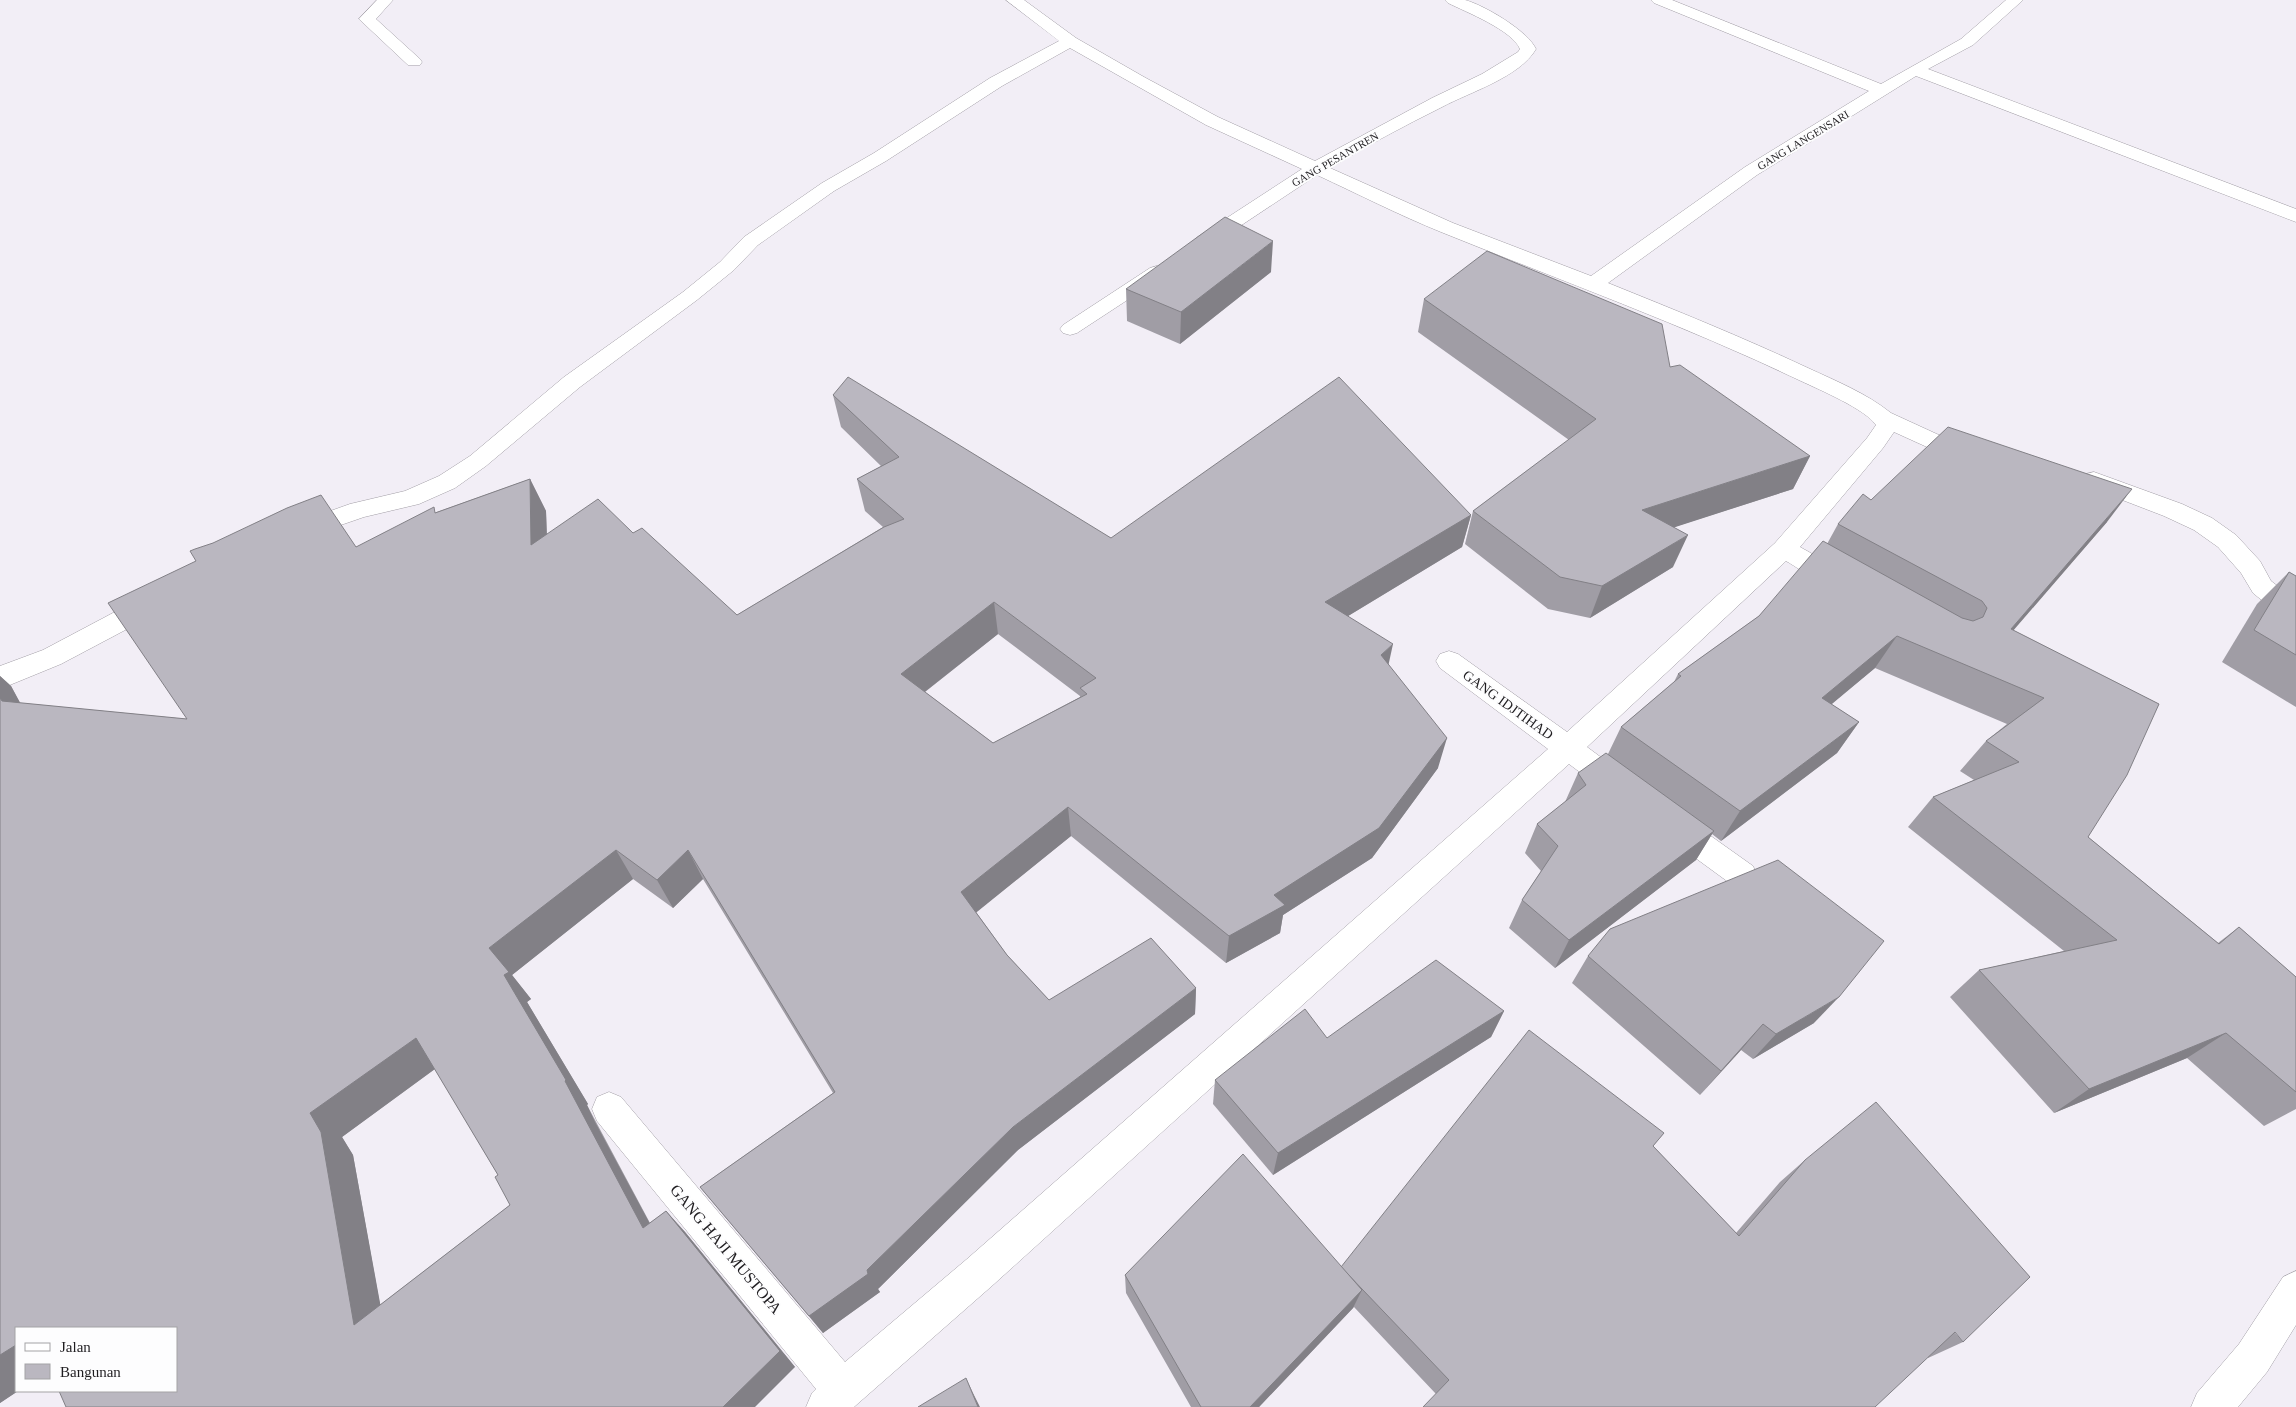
<svg xmlns="http://www.w3.org/2000/svg" width="2296" height="1407" font-family="'Times New Roman',serif">
  <style>
    .lines { fill: none; stroke-linecap: round; stroke-linejoin: round }
    .minor-casing { stroke: #a29ea6; stroke-width: 1 }
    .minor { fill: #fff; fill-rule: evenodd }
    .wall { fill: #a09da5; fill-rule: evenodd }
    .shaded-wall { fill: #828086 }
    .building { fill: #bab7c0; stroke: #828086; fill-rule: evenodd }
    .labels { text-anchor: middle; dominant-baseline: central; stroke-width: 4; stroke-linejoin: round; paint-order: stroke }
    .far-street-label { font-size: 11px; fill: #1f1d20; stroke: #fdfdfe }
    .street-label { font-size: 14px; fill: #1f1d20; stroke: #fdfdfe }
    .near-street-label { font-size: 16px; fill: #1f1d20; stroke: #fdfdfe }
  </style>
  <rect width="100%" height="100%" fill="#f2eef6"/>
  <g class="lines">
    <g class="minor-casing">
      <g id="minor">
        <path d="M377,0H393L376,19L420,59L422,62L420,65H408L359,19Z"/>
        <path d="M1006,0H1024L1076,38L1144,77L1218,117L1315,161L1432,98L1482,74L1518,52L1520,49C1512,30 1466,12 1448,3L1445,0C1452,0 1459,0 1465,0C1484,5 1528,31 1536,49C1520,77 1470,92 1442,107C1404,126 1366,146 1330,168L1453,223L1591,276L1745,167L1869,91L1654,3L1651,0H1672L1881,84L1961,39L2006,0H2023L1973,45L1928,69L2296,209V222L1916,76L1757,175L1608,283C1675,310 1742,337 1808,368C1836,381 1866,393 1891,413L1976,452L1980,457L1976,462L1968,465L1960,462L1894,432L1883,448L1800,547L1848,574L1852,580L1848,586C1828,592 1804,571 1786,561L1587,747L1629,778L1633,786L1629,794L1619,798L1609,794L1569,764L993,1285L854,1407H806L812,1393L816,1389L597,1121L592,1109L597,1097L609,1092L621,1097L845,1362L967,1259L1548,749L1440,668L1436,661L1440,654L1449,651L1458,654L1567,732L1775,543L1867,438L1876,425C1865,409 1820,390 1801,381C1684,325 1562,281 1441,232C1399,215 1358,194 1317,175L1210,246L1203,248L1196,246L1193,242L1196,238L1302,169L1206,125L1070,48L1002,86L886,161L834,191L758,245L734,270L697,300L580,387L486,466L455,488L419,504L364,517L303,538L294,536L291,530L294,524L350,504L405,491L439,476L470,456L564,377L683,292L720,262L744,237L822,183L874,153L990,78L1059,41Z"/>
        <path d="M1157,266L1164,268L1167,272L1164,276L1077,333L1070,335L1063,333L1060,329L1063,325L1150,268Z"/>
        <path d="M2094,472L2182,504L2212,518L2236,535L2260,561L2271,581L2296,600V623L2287,621L2253,593L2241,573L2218,547L2194,530L2164,516L2086,486L2082,480L2086,474Z"/>
        <path d="M154,594L163,596L167,603L163,610L61,664L0,689V666L43,650L145,596Z"/>
        <path d="M1674,814L1684,817L1753,866L1757,875L1753,884L1742,888L1731,884L1664,835L1659,826L1664,817Z"/>
        <path d="M2296,1271V1325L2267,1372L2238,1407H2191L2197,1393L2239,1344L2283,1277Z"/>
      </g>
    </g>
    <use href="#minor" class="minor"/>
  </g>
  <g class="wall">
    <path d="M1271,272L1180,344L1127,321L1126,289Z"/>
    <path d="M1424,299L1670,367L1810,456L1793,489L1674,527L1673,567L1590,618L1548,609L1465,544L1473,511L1569,440L1418,332Z"/>
    <path d="M833,395L1111,538L1471,515L1462,547L1348,616L1388,664L1438,768L1372,858L1283,915L1280,933L1226,963L1071,836L976,912L1007,955L1049,1000L1196,988L1195,1014L1018,1150L878,1289L880,1292L823,1333L700,1187L833,1093L703,879L673,908L633,879L512,975L531,999L527,1002L588,1104L587,1105L650,1223L666,1211L685,1232L795,1367L176,1391L16,1328L18,1391L0,1403V676L11,686L20,703L187,719L196,561L213,543L356,547L437,512L530,479L546,511L547,535L633,533L737,615L883,527L865,511L857,479L881,466L841,427ZM998,634L1080,696V697L993,743L925,692ZM435,1069L498,1175L510,1205L380,1305L353,1155L342,1137Z"/>
    <path d="M1871,500L2107,522L2013,630L2159,704L2088,837L2218,943L2239,927L2296,977V1109L2264,1126L2187,1058L2054,1113L1950,997L1979,970L2064,951L1908,827L1933,797L1974,780L1960,771L1986,741L2007,724L1875,668L1831,704L1859,722L1837,753L1721,841L1712,834L1696,860L1555,968L1509,928L1522,900L1541,871L1525,853L1537,824L1565,802L1578,773L1608,754L1621,727L1674,682L1678,674L1759,616L1827,544L1838,524Z"/>
    <path d="M2289,572L2296,576V707L2222,662L2257,604Z"/>
    <path d="M1588,956L1814,1023L1753,1059L1741,1050L1700,1095L1572,983Z"/>
    <path d="M1504,1011L1491,1037L1273,1175L1213,1104L1215,1080L1327,1038Z"/>
    <path d="M1664,1133L1653,1146L1736,1233L1780,1182L1805,1160L1963,1342L1928,1358V1357L1436,1394L1354,1307L1259,1407H1191L1126,1293L1125,1275L1341,1267Z"/>
  </g>
  <g class="shaded-wall">
    <path d="M1273,241L1271,272L1180,344L1181,312Z"/>
    <path d="M1810,456L1793,489L1629,542L1642,510Z"/>
    <path d="M530,479L546,511L548,577L531,545Z"/>
    <path d="M2132,489L2107,522L1987,661L2011,629Z"/>
    <path d="M1471,515L1462,547L1320,633L1325,602Z"/>
    <path d="M1688,535L1673,567L1590,618L1602,586Z"/>
    <path d="M994,602L998,634L908,705L901,674Z"/>
    <path d="M1897,636L1875,668L1802,729L1822,698Z"/>
    <path d="M1393,644L1386,676L1381,655Z"/>
    <path d="M0,676L11,686L36,732L2,701L0,698Z"/>
    <path d="M1859,722L1837,753L1721,841L1740,811Z"/>
    <path d="M1447,738L1438,768L1372,858L1283,915L1280,933L1226,963L1229,936L1274,895Z"/>
    <path d="M1068,807L1071,836L967,920L961,892Z"/>
    <path d="M1714,831L1696,860L1555,968L1569,940Z"/>
    <path d="M616,850L633,879L512,975L531,999L527,1002L588,1104L587,1105L595,1122L663,1248L643,1228L489,948Z"/>
    <path d="M688,850L703,879L673,908L657,880Z"/>
    <path d="M1196,988L1195,1014L1018,1150L878,1289L880,1292L823,1333L809,1316L867,1270L1013,1127Z"/>
    <path d="M1839,997L1814,1023L1753,1059L1776,1034Z"/>
    <path d="M1504,1011L1491,1037L1273,1175L1278,1153Z"/>
    <path d="M1763,1024L1741,1050L1700,1095L1721,1071Z"/>
    <path d="M2226,1033L2187,1058L2054,1113L2089,1089Z"/>
    <path d="M416,1038L443,1063L342,1137L353,1155L387,1341L354,1325L310,1113Z"/>
    <path d="M666,1211L685,1232L795,1367L755,1407H723Z"/>
    <path d="M1362,1290L1353,1308L1259,1407H1250Z"/>
    <path d="M16,1345V1391H18L0,1403V1355Z"/>
    <path d="M966,1378L973,1393L980,1407H978Z"/>
  </g>
  <g class="building">
    <path d="M1225,217L1273,241L1181,312L1126,289Z"/>
    <path d="M1487,251L1662,324L1670,367L1680,365L1810,456L1642,510L1688,535L1602,586L1560,577L1473,511L1596,419L1424,299Z"/>
    <path d="M848,377L1111,538L1339,377L1471,515L1325,602L1393,644L1381,655L1447,738L1379,828L1274,895L1285,905L1229,936L1068,807L961,892L1007,955L1049,1000L1151,938L1196,988L1013,1127L867,1270L868,1274L809,1316L700,1187L835,1092L688,850L657,880L616,850L489,948L509,972L504,975L566,1080L565,1081L574,1098L643,1228L666,1211L780,1351L723,1407H66L59,1391H176V1328H16V1345L0,1355V698L2,701L187,719L108,603L196,561L190,551L195,549L213,543L287,508L321,495L356,547L434,507L435,513L530,479L531,545L598,499L633,533L642,528L737,615L884,527L904,519L857,479L899,457L833,395ZM994,602L1096,678L1080,688L1087,694L993,743L901,674ZM416,1038L498,1175L495,1177L510,1205L354,1325L321,1132L310,1113Z"/>
    <path d="M1948,427L2132,489L2011,629L2159,704L2127,775L2088,837L2219,944L2239,927L2296,977V1092L2226,1033L2089,1089L1979,970L2117,940L1933,797L2019,762L1986,741L2044,698L1897,636L1822,698L1859,722L1740,811L1621,727L1681,676L1678,674L1759,616L1823,541L1962,618L1973,621L1983,617L1987,608L1982,601L1838,524L1863,494L1871,500Z"/>
    <path d="M2289,572L2296,576V655L2254,630Z"/>
    <path d="M1606,753L1714,831L1569,940L1522,900L1558,846L1537,824L1586,785L1578,773Z"/>
    <path d="M1778,860L1884,941L1839,997L1776,1034L1763,1024L1721,1071L1588,956L1610,929Z"/>
    <path d="M1436,960L1504,1011L1278,1153L1215,1080L1305,1009L1327,1038Z"/>
    <path d="M1529,1030L1664,1133L1653,1146L1739,1236L1805,1160L1876,1102L2030,1277L1963,1342L1955,1332L1875,1407H1423L1449,1380L1341,1267Z"/>
    <path d="M1243,1154L1362,1290L1250,1407H1201L1125,1275Z"/>
    <path d="M966,1378L978,1407H918Z"/>
  </g>
  <g class="labels">
    <g class="far-street-label">
      <text transform="translate(1803 140) rotate(-31)">GANG LANGENSARI</text>
      <text transform="translate(1335 159) rotate(-30)">GANG PESANTREN</text>
    </g>
    <g class="street-label">
      <text transform="translate(1508 705) rotate(36)">GANG IDJTIHAD</text>
    </g>
    <g class="near-street-label">
      <text transform="translate(726 1249) rotate(50)">GANG HAJI MUSTOPA</text>
    </g>
  </g>
  <rect x="15" y="1327" width="162" height="65" fill="#fdfdfe" stroke="#a4a3a5"/>
  <rect x="25" y="1343" width="25" height="8" fill="#ffffff" stroke="#a4a3a5"/>
  <text x="60" y="1352" font-size="15" fill="#1f1d20">Jalan</text>
  <rect x="25" y="1364" width="25" height="15" fill="#bab7c0" stroke="#a4a3a5"/>
  <text x="60" y="1377" font-size="15" fill="#1f1d20">Bangunan</text>
</svg>
